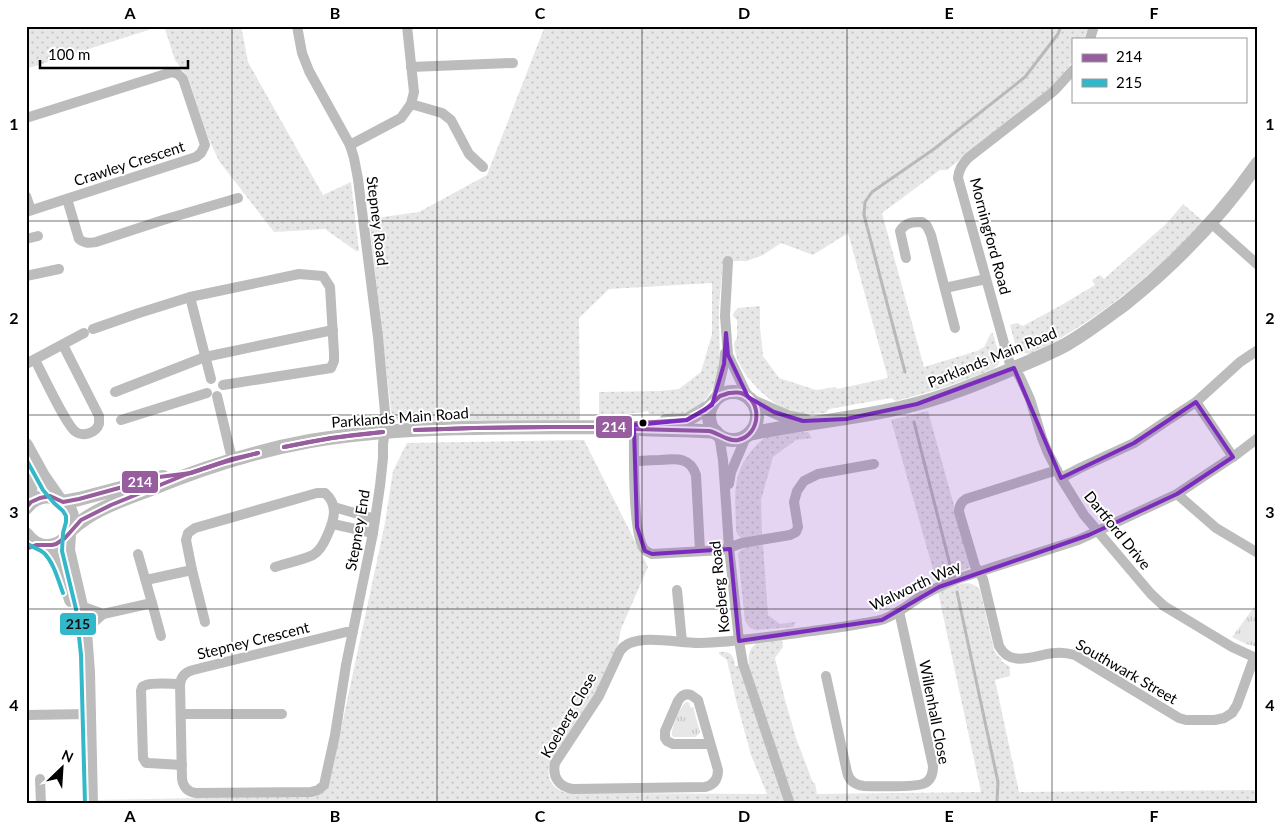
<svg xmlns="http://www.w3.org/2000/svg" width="1284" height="830" font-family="Lato,sans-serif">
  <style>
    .grass { fill: url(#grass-dots) }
    .park { fill: url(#park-tufts) }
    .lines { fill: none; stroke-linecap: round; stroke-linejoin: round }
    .stream { stroke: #b9b9b9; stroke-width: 3 }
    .minor { stroke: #bcbcbc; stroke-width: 10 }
    .tertiary { stroke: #bcbcbc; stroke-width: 14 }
    .bus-1-casing { stroke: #fff; stroke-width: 8 }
    .bus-2-casing { stroke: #fff; stroke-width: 8 }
    .bus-1 { stroke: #975d9e; stroke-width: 4 }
    .bus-2 { stroke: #32b8c9; stroke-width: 4 }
    .marked { fill: #7b2cbf; fill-opacity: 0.2; stroke: #7b2cbf; stroke-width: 4; stroke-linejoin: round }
    .grid { fill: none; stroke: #000; stroke-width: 1; stroke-opacity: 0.55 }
    .bus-dot { fill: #000; stroke: #fff; stroke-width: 2 }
    .labels { text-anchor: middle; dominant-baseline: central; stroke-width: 4; stroke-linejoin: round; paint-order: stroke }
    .street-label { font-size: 15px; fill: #000; stroke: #fff }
    .line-badge { stroke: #fff; stroke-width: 2 }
    .badge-label { font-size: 14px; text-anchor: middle; font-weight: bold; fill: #fff }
    .pale-badge-label { font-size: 14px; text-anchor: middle; font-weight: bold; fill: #111 }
    .neatline { fill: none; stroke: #000; stroke-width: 2 }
    .grid-label { font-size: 16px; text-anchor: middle; font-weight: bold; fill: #000 }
  </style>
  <defs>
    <pattern id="grass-dots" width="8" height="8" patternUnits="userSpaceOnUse" patternTransform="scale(1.25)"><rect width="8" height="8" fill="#e7e7e7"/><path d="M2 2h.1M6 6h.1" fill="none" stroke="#c4c4c4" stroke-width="1.8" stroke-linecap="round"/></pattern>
    <pattern id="park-tufts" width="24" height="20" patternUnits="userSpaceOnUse" patternTransform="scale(1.25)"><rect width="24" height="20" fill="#e7e7e7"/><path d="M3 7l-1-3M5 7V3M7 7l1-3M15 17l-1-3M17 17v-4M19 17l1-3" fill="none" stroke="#c4c4c4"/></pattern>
  </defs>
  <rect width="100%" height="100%" fill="#fff"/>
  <g class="grass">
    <path d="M26,26H161L26,69Z"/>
    <path d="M164,26H241L248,62L323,195L351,182L359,251H356L325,229L274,232L219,161L207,135L188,77L175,60Z"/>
    <path d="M545,26H1089L1084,39H1073V61L1054,85L947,170H940L882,213L924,367L977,351L984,347L991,333H993L1000,359L998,365C993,370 985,372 978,375C951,386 923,394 896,401L891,398L829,409L826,413C816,413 805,415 795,413C775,408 749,383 740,365C736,358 735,351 734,343L737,338V320L733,316L734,312L738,308L760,306V327L763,356L779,378L816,390L836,387L837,389L888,378L848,233L813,255L781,243L763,255L747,261H723C722,279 719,297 719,316C719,352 727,393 688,413L687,412L672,415L649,414L648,411L642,412L641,413H630L629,416L602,419L599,414V392L660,391L679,389L701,372L712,334V283L609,289L579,318L580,420L404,424C397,422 392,417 391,410L369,219L419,212L487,175Z"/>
    <path d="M1183,204L1204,222C1158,269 1110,310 1054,342C1047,346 1038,354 1030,354C1024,354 1020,351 1016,347L1010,325L1017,323L1023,326L1058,307L1095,285L1092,280L1100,275L1104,279L1167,223Z"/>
    <path d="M928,411L970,564L969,568L936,580L891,420Z"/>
    <path d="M808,432L812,438L796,440L773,457L761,500L762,536L742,539L738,535L736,531C736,500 730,476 752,450C756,446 761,440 766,437C778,432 795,433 808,432Z"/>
    <path d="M584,440L648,567L621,629L618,644L595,698L550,763C545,778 553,791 569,793L767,794L751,755L736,700L727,660L719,654V652C730,651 734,655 735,666L749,664C748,655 749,649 757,643L782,640L783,647L775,658L785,700L796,738L813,783H815L817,794L981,792L938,592C952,587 969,576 980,590L994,650L997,655L1002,659L1001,661L1010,667V676L995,680L1019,792L1258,790V804H96V800L315,796L330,781L385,523L393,471L407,443Z"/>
    <path d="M763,545L768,615L780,624L796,622L793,627L756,630L750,628L745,621L738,554C742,545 754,546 763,545Z"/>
  </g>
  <g class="park">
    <path d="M1258,602V647L1246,644L1232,637Z"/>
    <path d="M686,702L690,703L689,704L691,708L693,707L700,732L697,736L695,737H674L672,736C671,728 680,707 686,702Z"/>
  </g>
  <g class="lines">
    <g class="stream">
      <path d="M905,372L864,215L865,202L872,192L934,149L1025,77L1058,34L1061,26"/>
      <path d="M914,422L950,565"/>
      <path d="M957,592L998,782L997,801"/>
    </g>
    <g class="minor">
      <path d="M297,26L302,53L309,71L350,145L354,158L358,179L378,337L386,423L383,444V458L380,486L373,533L346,665L335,735L324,785L318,790L311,792L196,793C188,792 183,787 182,779L180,684C181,677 185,672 193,670L346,632H353"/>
      <path d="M1090,39L1094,26"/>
      <path d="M411,67L513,63"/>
      <path d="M1073,70L1055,90L1044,99L968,158C962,165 959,169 958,178L1009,361L1020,377L1030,399L1042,438L1048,453L1061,478L1084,515L1151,594L1164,606L1232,647L1258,659"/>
      <path d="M411,104L442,113L451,120L469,154L483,167"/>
      <path d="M26,118L172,72L178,74L183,79L205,145L201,153L196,157L26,212"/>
      <path d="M350,145L401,118L411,104L414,92L407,26"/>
      <path d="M26,196L31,210"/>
      <path d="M67,199L79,239C85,244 90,243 96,242L163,220L238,198"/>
      <path d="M1211,223L1258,265"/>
      <path d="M26,239L38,236"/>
      <path d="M906,258L900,231C906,222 913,222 922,222L927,226L931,235L955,328"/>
      <path d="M728,261L725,316L728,355L748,397"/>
      <path d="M26,276L59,269"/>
      <path d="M945,288L986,279"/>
      <path d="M93,329L139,313L190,297"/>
      <path d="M35,360C42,373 67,427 76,432C83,437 96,433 99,424C99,422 99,419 99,416L63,345"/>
      <path d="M26,364L84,333"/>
      <path d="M211,379L190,297L299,274L323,276L330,287L334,353V361L331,368L223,385"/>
      <path d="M115,392L205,357L333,330"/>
      <path d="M217,396L232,459"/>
      <path d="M716,399L724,364L725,353"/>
      <path d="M1196,402L1233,457"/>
      <path d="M121,420L207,393"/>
      <path d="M634,429C634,451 632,537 645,550C647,552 649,553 652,554L723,550L742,543L790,535L796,532L798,527L794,502L797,491L804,481L818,474L874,464"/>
      <path d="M719,435L723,460L729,547L739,641L743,664L790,804"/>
      <path d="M634,461C643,461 651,460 659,460C675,459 690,456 696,475L700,551"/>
      <path d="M1057,470L966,499C961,502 959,506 959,512L975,566L983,579L999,646C1011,669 1036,654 1055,653C1062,652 1068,653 1075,655L1179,718L1186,720H1215L1224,718L1232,713L1237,705L1254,658"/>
      <path d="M1061,478L1080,468L1134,443L1165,422L1196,402L1240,362L1258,350"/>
      <path d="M729,484L731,472L746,437"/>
      <path d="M1177,494L1216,528L1258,553"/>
      <path d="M334,507L375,519"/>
      <path d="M333,524L373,533"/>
      <path d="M138,554L152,603"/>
      <path d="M192,570L205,622"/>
      <path d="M146,580L192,570L186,540L188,533L195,528L317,493H325C339,505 334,521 327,536C324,543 320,551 313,555C303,560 287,563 275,567"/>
      <path d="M677,590L682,642"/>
      <path d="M81,606L103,614L152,603L161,636"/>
      <path d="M85,630L103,614"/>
      <path d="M826,676L847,772C849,781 855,785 864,786C875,786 917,788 925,783C931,780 933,773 933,766L899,611"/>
      <path d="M180,684C172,684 154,682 146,685C142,686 142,687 141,691L143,758L146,763H148L182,765"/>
      <path d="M181,714H282"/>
      <path d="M26,715L89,714"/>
      <path d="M710,744H673L667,741L665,738V731L678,701C681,696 685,693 691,695L698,700L718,770C718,779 714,785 705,787L573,789C559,787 552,777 555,763L599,696L620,651C633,631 679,644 700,643C740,642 780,635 820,630C835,628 850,626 865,623C871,622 878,621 884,619C897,614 908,605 920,597C932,590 944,584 957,579L1078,540L1089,535L1177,494L1237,454L1258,438"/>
      <path d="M40,779L41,804"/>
    </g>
    <g class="tertiary">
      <circle cx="733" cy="416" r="24"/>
      <path d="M753,402L787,417L806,421"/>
      <path d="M666,421L687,420L712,405"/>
      <path d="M749,434C804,422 861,419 916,404C947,396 976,384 1005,372C1026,363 1047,355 1067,344C1088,332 1107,317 1126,303C1176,263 1221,216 1258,163"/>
      <path d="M26,445L43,476L59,499"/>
      <path d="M26,466C31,479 32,491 28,505"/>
      <path d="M63,502L79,499L163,477"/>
      <path d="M26,508C49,479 88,511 66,537C62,542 56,545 49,546C40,547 32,542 26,534"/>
      <path d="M71,530C93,509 123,500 151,489C202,468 255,451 310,441C410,424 514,428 615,427C649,431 682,429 716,432"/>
      <path d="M69,534L68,550L81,606L85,632L88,672L91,804"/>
      <path d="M45,546C58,560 67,582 71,600"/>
    </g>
    <g class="bus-1-casing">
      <g id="bus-1">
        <path d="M729,393C733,393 737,392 741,393C763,400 761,435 738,440C728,442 719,433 709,431L634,429L613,427L638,423L686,420L705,410L720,396Z"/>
        <path d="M551,427H613"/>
        <path d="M551,427H613"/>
        <path d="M474,428L551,427"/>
        <path d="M474,428L551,427"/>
        <path d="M415,430L474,428"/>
        <path d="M415,430L474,428"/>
        <path d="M284,447C316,440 349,435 383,432"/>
        <path d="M284,447L331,438L383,432"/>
        <path d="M26,508L31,502L40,498L50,496L63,502L79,499L159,477L191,473L232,459L258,453"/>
        <path d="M26,549L36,545H52L56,544L65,538L81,520L111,505L187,474L221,463L258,453"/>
      </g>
    </g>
    <g class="bus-2-casing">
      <g id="bus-2">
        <path d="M26,459L43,490L54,503L63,511L66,516V522L63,533L62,551L76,609L81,655L85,804"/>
        <path d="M26,543C32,547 39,549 44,553C54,563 58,580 63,593"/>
      </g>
    </g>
    <use href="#bus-1" class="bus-1"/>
    <use href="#bus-2" class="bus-2"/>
  </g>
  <path class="marked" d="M726,333L728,355L748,397L774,412L803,421L846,419L917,404L1014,368L1061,478L1134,443L1196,402L1233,457L1177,494L1089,535L939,587L882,620L739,641L730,549L652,554L645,551L637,527L634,429L615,427L687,420L712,405L724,364Z"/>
  <path class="grid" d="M232,26V804M437,26V804M642,26V804M847,26V804M1052,26V804M26,221H1258M26,415H1258M26,609H1258"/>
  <circle class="bus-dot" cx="643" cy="423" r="4.5"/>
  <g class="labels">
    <g class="street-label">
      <text transform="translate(129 163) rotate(-18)">Crawley Crescent</text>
      <text transform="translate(378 221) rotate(83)">Stepney Road</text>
      <text transform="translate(991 236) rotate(75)">Morningford Road</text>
      <text transform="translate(992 357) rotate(-22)">Parklands Main Road</text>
      <text transform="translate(400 417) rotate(-4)">Parklands Main Road</text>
      <text transform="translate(357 530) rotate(-80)">Stepney End</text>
      <text transform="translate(1118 530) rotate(51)">Dartford Drive</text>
      <text transform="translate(915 585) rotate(-25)">Walworth Way</text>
      <text transform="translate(719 587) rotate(-96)">Koeberg Road</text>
      <text transform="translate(253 640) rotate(-14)">Stepney Crescent</text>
      <text transform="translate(1127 671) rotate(30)">Southwark Street</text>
      <text transform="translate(935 712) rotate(79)">Willenhall Close</text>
      <text transform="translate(568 715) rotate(-60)">Koeberg Close</text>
    </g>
  </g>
  <g class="line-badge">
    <rect x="595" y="415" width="38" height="24" rx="5" fill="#975d9e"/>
    <rect x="121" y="470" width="38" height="24" rx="5" fill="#975d9e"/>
    <rect x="59" y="612" width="38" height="24" rx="5" fill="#32b8c9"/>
  </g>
  <g class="badge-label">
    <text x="614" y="432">214</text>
    <text x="140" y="487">214</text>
  </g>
  <g class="pale-badge-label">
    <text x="78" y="629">215</text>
  </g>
  <rect width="1284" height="830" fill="none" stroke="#ffffff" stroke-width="55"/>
  <rect x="1072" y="38" width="175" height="65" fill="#ffffff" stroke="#999999"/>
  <rect x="1082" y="54" width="25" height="8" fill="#975d9e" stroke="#999999"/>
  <text x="1116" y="62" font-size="15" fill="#000000">214</text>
  <rect x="1082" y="79" width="25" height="8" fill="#32b8c9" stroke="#999999"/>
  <text x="1116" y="88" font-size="15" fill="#000000">215</text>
  <g transform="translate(62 768) rotate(25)" stroke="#ffffff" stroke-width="4" paint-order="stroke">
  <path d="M0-4L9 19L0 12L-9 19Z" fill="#000000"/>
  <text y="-8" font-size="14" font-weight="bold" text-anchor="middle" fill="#000000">N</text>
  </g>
  <path d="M40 60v8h148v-8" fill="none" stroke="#000000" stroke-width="2.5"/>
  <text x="48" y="60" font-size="15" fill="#000000" stroke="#ffffff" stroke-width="4" paint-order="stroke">100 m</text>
  <rect x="28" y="28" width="1228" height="774" class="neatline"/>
  <g class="grid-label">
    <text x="130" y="19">A</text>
    <text x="335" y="19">B</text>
    <text x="540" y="19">C</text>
    <text x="744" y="19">D</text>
    <text x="949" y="19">E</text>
    <text x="1154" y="19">F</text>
    <text x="14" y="130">1</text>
    <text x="1270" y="130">1</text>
    <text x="14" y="324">2</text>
    <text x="1270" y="324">2</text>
    <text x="14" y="518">3</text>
    <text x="1270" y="518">3</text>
    <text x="14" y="711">4</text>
    <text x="1270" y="711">4</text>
    <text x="130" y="822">A</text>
    <text x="335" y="822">B</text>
    <text x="540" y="822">C</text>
    <text x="744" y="822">D</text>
    <text x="949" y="822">E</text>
    <text x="1154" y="822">F</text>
  </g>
</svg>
